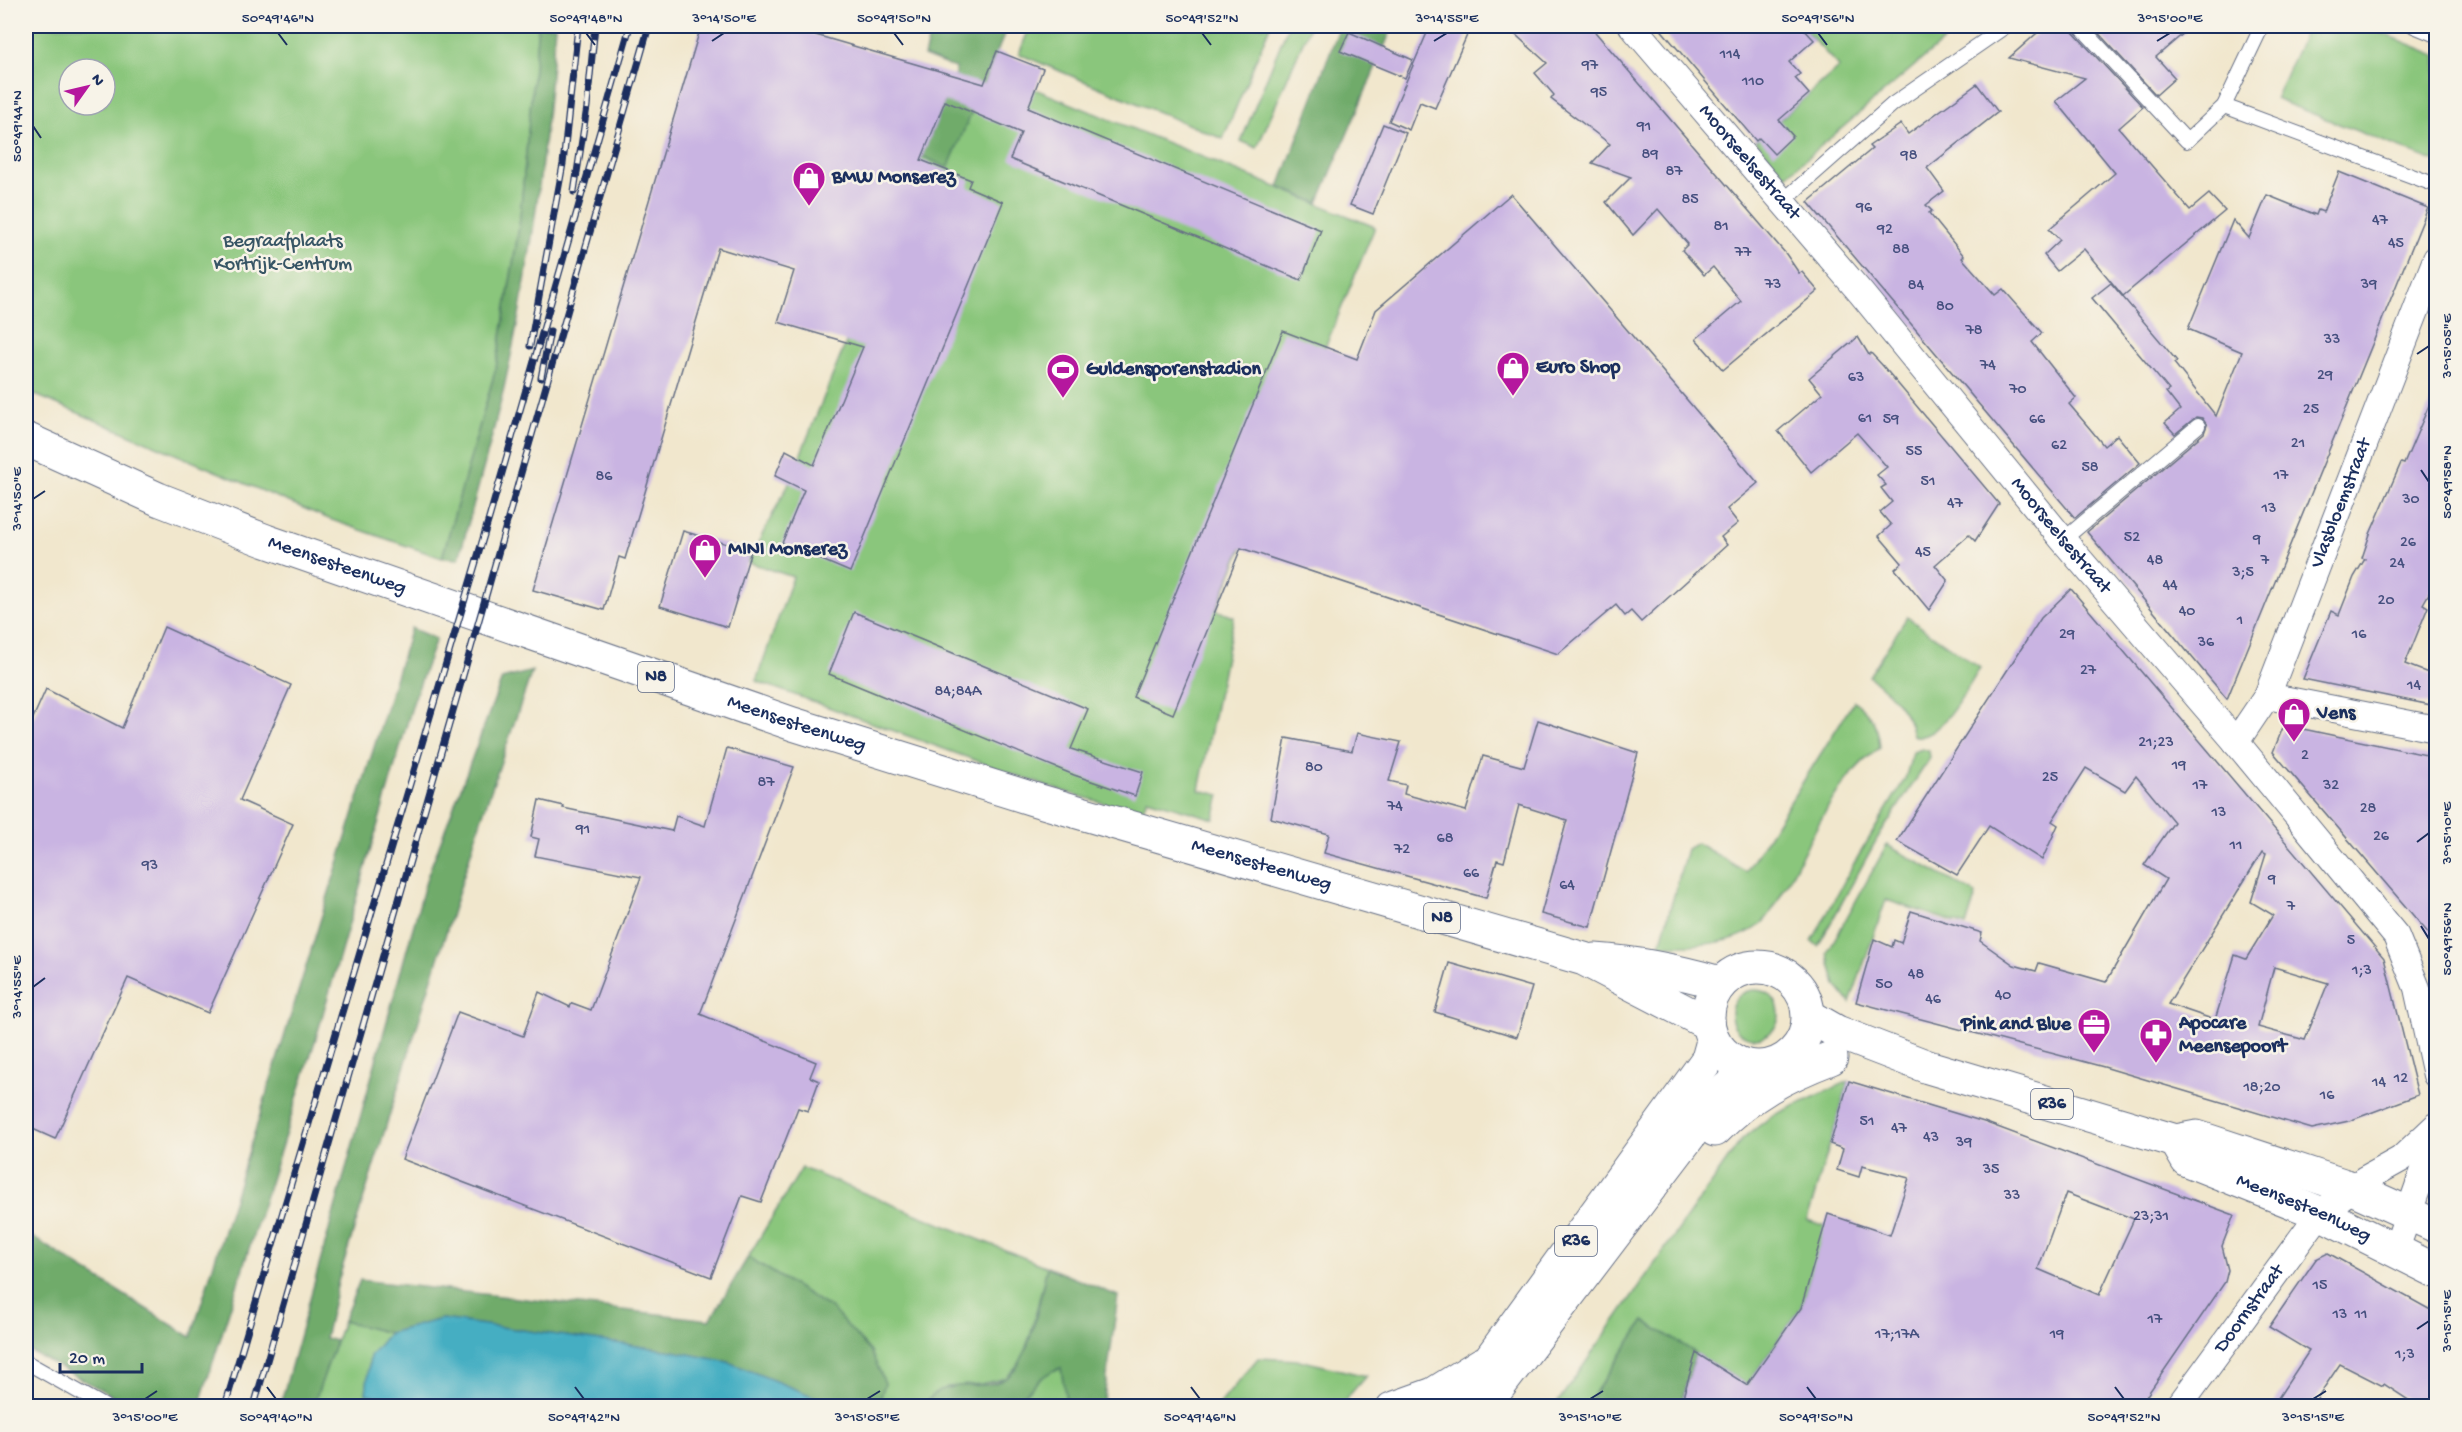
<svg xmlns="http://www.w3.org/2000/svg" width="2462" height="1432" font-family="'Gochi Hand',sans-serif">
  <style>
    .green { fill: #8ac67b; stroke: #527a6c; stroke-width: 1.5; fill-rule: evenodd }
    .forest { fill: #6fab6b; stroke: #456d64; stroke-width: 1.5 }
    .water { fill: #44aec2; stroke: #306e90; stroke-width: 1.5 }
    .building { fill: #c9b4e2; fill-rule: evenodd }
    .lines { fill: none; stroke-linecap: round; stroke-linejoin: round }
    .lane-casing { stroke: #666f85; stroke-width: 16 }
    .street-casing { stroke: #666f85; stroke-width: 28 }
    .primary-casing { stroke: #666f85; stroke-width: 35 }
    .lane { stroke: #fff; stroke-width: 14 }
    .street { stroke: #fff; stroke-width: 26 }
    .primary { stroke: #fff; stroke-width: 33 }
    .rail-casing { stroke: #1b2f5e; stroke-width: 7 }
    .rail { stroke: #f7f3e8; stroke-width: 4.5; stroke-dasharray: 14; stroke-linecap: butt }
    .ticks { fill: none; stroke: #1b2f5e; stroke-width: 2 }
    .labels { text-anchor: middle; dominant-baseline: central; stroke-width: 5; stroke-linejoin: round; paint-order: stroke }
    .number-label { font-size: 16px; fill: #46507f }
    .shield { fill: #f7f3e8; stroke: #5d6a87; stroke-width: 1.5 }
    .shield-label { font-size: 18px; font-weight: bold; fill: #1b2f5e }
    .street-label { font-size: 20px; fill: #1b2f5e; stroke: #f7f3e8 }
    .poi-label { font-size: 20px; font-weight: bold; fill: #1b2f5e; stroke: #f7f3e8; text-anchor: start }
    .park-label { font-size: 20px; fill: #375565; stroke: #f7f3e8 }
    .neatline { fill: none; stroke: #1b2f5e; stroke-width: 2 }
    .ticks-label { font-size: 15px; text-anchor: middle; fill: #1b2f5e }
  </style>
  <rect width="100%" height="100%" fill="#f7f3e8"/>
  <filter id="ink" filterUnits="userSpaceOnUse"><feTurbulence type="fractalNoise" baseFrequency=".0167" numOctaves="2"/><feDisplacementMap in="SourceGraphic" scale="12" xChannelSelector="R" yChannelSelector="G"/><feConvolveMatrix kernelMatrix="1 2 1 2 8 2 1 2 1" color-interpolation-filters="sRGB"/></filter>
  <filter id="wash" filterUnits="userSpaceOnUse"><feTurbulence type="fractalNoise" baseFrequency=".008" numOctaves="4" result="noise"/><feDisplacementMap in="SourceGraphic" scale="24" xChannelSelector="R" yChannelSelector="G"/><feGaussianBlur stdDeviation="1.35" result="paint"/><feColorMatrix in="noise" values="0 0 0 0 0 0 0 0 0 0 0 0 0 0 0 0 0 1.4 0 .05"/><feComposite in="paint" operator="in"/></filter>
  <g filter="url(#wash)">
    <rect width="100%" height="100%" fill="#f1e7cd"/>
    <g class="green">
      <path d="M26,26H538L519,227L496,368L442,558L329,519L26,391ZM69,69H105V105H69Z"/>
      <path d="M1030,26H1270L1223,139L1019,54Z"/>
      <path d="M1288,26H1310L1257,148L1241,141Z"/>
      <path d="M1801,26H1961L1786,176L1756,141L1839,67Z"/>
      <path d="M2308,26H2365L2436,55V162L2275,99Z"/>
      <path d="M988,70L1375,227L1216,610L1234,617L1199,790L1220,795L1214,819L1147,799L1141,814L1049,787L756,681L793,577L748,562L789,483L922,155L948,167Z"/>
      <path d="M1907,617L1980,668C1969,685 1937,746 1913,735C1907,707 1890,694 1869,676Z"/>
      <path d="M1854,701C1871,714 1879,726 1880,748C1836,777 1811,840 1786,886C1779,898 1772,915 1761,924C1733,946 1694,946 1660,945L1687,849L1697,843L1746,872Z"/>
      <path d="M1922,749L1929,751L1930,758L1877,839L1818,946L1812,941L1853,865L1905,779L1913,752Z"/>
      <path d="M1887,845L1976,894L1966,926L1886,900L1850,1003L1836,985L1827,953Z"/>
      <circle cx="1755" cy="1014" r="24"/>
      <path d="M1849,1081L1807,1220L1826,1226L1801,1308L1747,1385L1644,1321L1586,1406H1555L1742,1139L1772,1116Z"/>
      <path d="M802,1168L1047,1267L1031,1333L1021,1361L1006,1378L981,1384L947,1387L922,1406H878L885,1383L832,1309L748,1257Z"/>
      <path d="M343,1321L389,1333L370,1356L366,1394L439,1406H313Z"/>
      <path d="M1258,1358L1299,1360L1366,1376L1340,1406H1218Z"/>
      <path d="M1061,1368L1067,1406H1002L1026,1392L1048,1371Z"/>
    </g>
    <g class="forest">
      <path d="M538,26H555C546,148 531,271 503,392C490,448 473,504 459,559L442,558L496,368L519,227Z"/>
      <path d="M932,26H1008L948,168L922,156L955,76V68L924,56Z"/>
      <path d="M1340,26H1393L1318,203L1279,187Z"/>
      <path d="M411,628L436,639L413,703L316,1038L199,1406H131L26,1349V1233L191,1337Z"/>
      <path d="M532,671L481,820L339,1278L325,1338L336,1341L313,1406H280L427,877L502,679Z"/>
      <path d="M748,1257L832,1309L871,1352L885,1383L878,1406H837L728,1362L673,1351L442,1319L389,1333L343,1321L360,1280L710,1320Z"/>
      <path d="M1047,1267L1118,1296L1103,1406H1067L1061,1368C1037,1374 1027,1399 1003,1406C990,1410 939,1407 922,1406C950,1372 977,1395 1006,1378C1031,1363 1040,1295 1047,1267Z"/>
      <path d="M1644,1321L1696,1353L1680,1406H1586Z"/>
    </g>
    <path class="water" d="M442,1319L673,1351L728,1362L837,1406H439L366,1394L370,1356L389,1333Z"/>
    <g id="blocks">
      <g class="building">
        <path d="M701,26H785L984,84L997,51L1043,69L1028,108L1321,230L1301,280L1010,159L1021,133L945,101L921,160L971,180L968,187L1003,202L850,572L782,543L804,490L775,476L786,450L814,465L863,347L778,322L794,271L718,248L625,559L619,557L604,610L533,590Z"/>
        <path d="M1430,26H1471L1435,108L1420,102L1409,130L1389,121Z"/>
        <path d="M1506,26H1590L1786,254L1799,273L1802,272L1818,291L1723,370L1696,339L1741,301L1713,267L1704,275L1682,250L1688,244L1658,209L1633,235L1606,202L1631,177L1592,163L1610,144L1551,99L1554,95L1535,73L1547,63Z"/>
        <path d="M1658,26H1801L1814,40L1789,62L1800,74L1795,78L1809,94L1779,120L1793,136L1774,154L1759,138L1756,141Z"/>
        <path d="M2045,26H2071L2073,32L2143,107L2119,128L2190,210L2209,194L2225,211L2123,296L2084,249L2057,271L2044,255L2060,240L2049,229L2115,173L2056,101L2085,78L2009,58Z"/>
        <path d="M2092,26H2192L2156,57L2175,78L2156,95Z"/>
        <path d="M1349,32L1413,60L1405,78L1340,51Z"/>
        <path d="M1977,84L1998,112L1927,168L1944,191L1926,205L1932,211L1929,213L1964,256L1962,258L1995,295L2003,289L2042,333L2032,342L2076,398L2069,404L2091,430L2104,446L2117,435L2140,463L2075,518L1808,202L1872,149L1869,146L1901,124L1908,134Z"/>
        <path d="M1383,124L1406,133L1373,214L1350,205Z"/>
        <path d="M2339,172L2428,208L2227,699L2087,532L2204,433L2207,425L2202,418L2196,417L2175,434L2165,423L2180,410L2166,392L2169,390L2092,298L2111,283L2177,361L2174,363L2216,416L2242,352L2188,329L2233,220L2249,238L2267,195L2316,215L2318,210L2323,212Z"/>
        <path d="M1511,194L1758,483L1727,509L1738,523L1721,537L1727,545L1641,622L1631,611L1625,616L1616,605L1558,654L1241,548L1173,714L1133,697L1283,331L1357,359L1376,310Z"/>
        <path d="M1858,337L1869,355L1871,353L1883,366L1999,504L1975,541L1969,535L1935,565L1948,581L1929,610L1895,569L1902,563L1879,536L1891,525L1880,512L1892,502L1881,488L1886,485L1877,475L1887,467L1857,433L1811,472L1778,431L1822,394L1809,378Z"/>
        <path d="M2436,389V581L2423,604L2428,607L2405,664L2436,676V706L2303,679L2331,611L2339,615L2354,577L2365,559L2362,558L2370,534L2401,463L2404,464Z"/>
        <path d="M683,531L751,551L728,627L660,606Z"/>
        <path d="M2071,589L2384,958L2418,1095L2349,1121L2312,1129L2104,1067L1856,1002L1874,939L1892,947L1894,940L1901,943L1911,911L1982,933L1980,941L2014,965L2036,971L2039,963L2106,982L2166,879L2144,865L2174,822L2136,776L2125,791L2086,768L2052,821L2058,825L2042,860L1989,826L1957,875L1897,841L2041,618ZM2262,852L2266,854L2251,902L2273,915L2246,959L2235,955L2215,1020L2168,1004ZM2274,967L2328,983L2305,1040L2258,1027Z"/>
        <path d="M854,612L1088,709L1071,749L1143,772L1135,796L1074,775L829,674Z"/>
        <path d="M164,627L291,685L240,800L293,824L208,1013L128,978L55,1139L26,1126V734L46,689L122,728Z"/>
        <path d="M1538,720L1638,753L1590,927L1541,914L1567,820L1519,805L1504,862L1497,860L1486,898L1324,853L1329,834L1271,818L1286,738L1352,751L1357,733L1401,742L1389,781L1406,785L1404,794L1466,811L1483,756L1524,767Z"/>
        <path d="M2284,725L2436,757V942L2273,752Z"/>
        <path d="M727,748L794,767L700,1014L816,1062L810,1077L819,1081L808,1111L798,1108L761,1202L742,1196L711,1277L402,1159L458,1012L523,1036L539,992L570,1007L572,1003L591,1010L641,877L535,856L539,839L531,837L539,800L564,806L563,808L672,831L676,816L705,826Z"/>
        <path d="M1449,963L1532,987L1517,1037L1435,1012Z"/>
        <path d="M1849,1081L1984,1122L2234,1215L2222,1246L2228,1270L2225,1282L2139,1407H1680L1696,1353L1747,1385L1801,1308L1828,1214L1890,1235L1909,1178L1862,1166L1859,1177L1837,1170L1843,1149L1830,1144ZM2066,1193L2134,1219L2099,1295L2038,1269Z"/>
        <path d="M2328,1253L2436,1313V1407H2419L2384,1384L2383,1386L2340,1364L2311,1407H2272L2309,1351L2269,1327L2316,1259Z"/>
      </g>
    </g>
  </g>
  <g filter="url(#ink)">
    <use href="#blocks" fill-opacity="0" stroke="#666f85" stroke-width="1.5"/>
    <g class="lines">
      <g class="lane-casing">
        <g id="lane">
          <path d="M2080,26L2187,141L2224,106L2262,26"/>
          <path d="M2414,26L2436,35"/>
          <path d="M2224,106L2436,185"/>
          <path d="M1783,201L1893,104L2006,26"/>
          <path d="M2063,540L2198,426"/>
          <path d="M26,1362L104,1406"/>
        </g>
      </g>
      <g class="street-casing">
        <g id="street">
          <path id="s1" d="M1632,26L1861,293L2063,540L2236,742L2396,936L2417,988L2436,1075"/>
          <path d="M2267,696L2436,729"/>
          <path id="s2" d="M2236,742L2267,696L2436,259"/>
          <path d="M2396,1249L2436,1136"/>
          <path d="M1390,1406L1432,1391L1480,1361L1487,1362"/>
          <path id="s3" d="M2179,1406L2320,1213L2365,1179L2401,1159L2436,1126"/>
        </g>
      </g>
      <g class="primary-casing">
        <g id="primary">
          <path id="s4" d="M26,439L158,499L266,541L793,724L1033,799L1584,959L1707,1023"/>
          <path d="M1595,960C1639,963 1678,971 1720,983"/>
          <circle cx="1758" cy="1017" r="50"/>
          <path d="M1809,1016L1837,1032L1928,1067L2176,1141L2197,1137L2352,1188L2436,1226"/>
          <path d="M1715,1130C1750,1094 1784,1076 1831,1058"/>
          <path id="s5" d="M2176,1141L2187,1160L2320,1213L2436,1271"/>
          <path d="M1456,1406L1708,1059L1713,1041"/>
          <path d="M1484,1406L1721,1094L1750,1068"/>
        </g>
      </g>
      <use href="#lane" class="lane"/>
      <use href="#street" class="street"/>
      <use href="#primary" class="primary"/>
      <g class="rail-casing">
        <g id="rail">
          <path d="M574,192L587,107L595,26"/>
          <path d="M530,346L563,164L578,26"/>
          <path d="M541,378L550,331"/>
          <path d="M225,1406L490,515L630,26"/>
          <path d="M254,1406L649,26"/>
        </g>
      </g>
      <use href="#rail" class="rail"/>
    </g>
  </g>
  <path class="ticks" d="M278,33L287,45M586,33L595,45M894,33L903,45M1202,33L1211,45M1818,33L1827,45M712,41L724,33M1434,41L1447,33M2157,41L2170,33M33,126L41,138M2417,354L2429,346M2421,470L2429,482M33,499L45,491M2417,842L2429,833M2421,926L2429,939M33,987L45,978M2417,1329L2429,1321M267,1387L276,1399M575,1387L584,1399M1191,1387L1200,1399M1807,1387L1816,1399M2115,1387L2124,1399M145,1399L157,1391M867,1399L880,1391M1590,1399L1603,1391M2313,1399L2326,1391"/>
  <defs>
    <g id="shop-pin" transform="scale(1.725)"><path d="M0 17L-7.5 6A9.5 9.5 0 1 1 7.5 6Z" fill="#b5179e" stroke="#f7f3e8"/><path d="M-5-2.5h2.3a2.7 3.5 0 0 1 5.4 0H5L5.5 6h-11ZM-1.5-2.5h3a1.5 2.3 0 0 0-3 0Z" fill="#fff"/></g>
    <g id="stadium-pin" transform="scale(1.725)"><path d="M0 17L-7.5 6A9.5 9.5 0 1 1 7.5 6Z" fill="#b5179e" stroke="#f7f3e8"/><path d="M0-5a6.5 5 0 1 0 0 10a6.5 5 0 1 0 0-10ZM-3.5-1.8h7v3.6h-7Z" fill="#fff"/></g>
    <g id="office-pin" transform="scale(1.725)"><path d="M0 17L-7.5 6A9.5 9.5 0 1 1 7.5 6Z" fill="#b5179e" stroke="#f7f3e8"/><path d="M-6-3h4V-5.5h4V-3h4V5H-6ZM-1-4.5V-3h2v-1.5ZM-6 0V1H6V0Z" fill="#fff"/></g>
    <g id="pharmacy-pin" transform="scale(1.725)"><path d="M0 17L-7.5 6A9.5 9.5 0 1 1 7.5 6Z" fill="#b5179e" stroke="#f7f3e8"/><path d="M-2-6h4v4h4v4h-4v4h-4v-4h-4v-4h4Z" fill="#fff"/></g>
  </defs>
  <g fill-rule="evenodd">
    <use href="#shop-pin" x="809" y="178"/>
    <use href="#shop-pin" x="1513" y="368"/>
    <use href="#stadium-pin" x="1063" y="370"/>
    <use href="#shop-pin" x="705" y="550"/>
    <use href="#shop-pin" x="2294" y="714"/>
    <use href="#office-pin" x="2094" y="1025"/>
    <use href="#pharmacy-pin" x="2156" y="1035"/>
  </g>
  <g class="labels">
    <g class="number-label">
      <text x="1730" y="55">114</text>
      <text x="1590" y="66">97</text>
      <text x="1753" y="82">110</text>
      <text x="1599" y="93">95</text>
      <text x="1644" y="127">91</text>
      <text x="1650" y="155">89</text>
      <text x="1909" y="156">98</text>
      <text x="1674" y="172">87</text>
      <text x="1690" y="200">85</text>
      <text x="1864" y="208">96</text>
      <text x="2380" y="221">47</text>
      <text x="1721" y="227">81</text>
      <text x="1885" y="230">92</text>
      <text x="2396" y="244">45</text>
      <text x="1901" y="250">88</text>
      <text x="1743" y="253">77</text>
      <text x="1773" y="285">73</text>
      <text x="2369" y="285">39</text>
      <text x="1916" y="286">84</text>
      <text x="1945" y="307">80</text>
      <text x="1974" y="331">78</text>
      <text x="2332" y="340">33</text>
      <text x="1988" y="366">74</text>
      <text x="2325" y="376">29</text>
      <text x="1856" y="378">63</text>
      <text x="2018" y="390">70</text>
      <text x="2311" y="410">25</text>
      <text x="1865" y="419">61</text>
      <text x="1891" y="420">59</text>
      <text x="2037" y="420">66</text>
      <text x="2298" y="444">21</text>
      <text x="2059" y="446">62</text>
      <text x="1914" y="452">55</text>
      <text x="2090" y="468">58</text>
      <text x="2281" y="476">17</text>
      <text x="604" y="477">86</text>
      <text x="1928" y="482">51</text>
      <text x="2411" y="500">30</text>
      <text x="1955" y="504">47</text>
      <text x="2269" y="509">13</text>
      <text x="2132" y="538">52</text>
      <text x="2257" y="540">9</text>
      <text x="2408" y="543">26</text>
      <text x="1923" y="553">45</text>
      <text x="2155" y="561">48</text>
      <text x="2265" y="561">7</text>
      <text x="2397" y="564">24</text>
      <text x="2243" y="573">3;5</text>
      <text x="2170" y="586">44</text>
      <text x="2386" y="601">20</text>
      <text x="2187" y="612">40</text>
      <text x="2240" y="621">1</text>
      <text x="2067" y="635">29</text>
      <text x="2359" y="635">16</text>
      <text x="2206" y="643">36</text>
      <text x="2088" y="671">27</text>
      <text x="2414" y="686">14</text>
      <text x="958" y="692">84;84A</text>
      <text x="2156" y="743">21;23</text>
      <text x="2305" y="756">2</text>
      <text x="2179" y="766">19</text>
      <text x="1314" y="768">80</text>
      <text x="2050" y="778">25</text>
      <text x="766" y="783">87</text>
      <text x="2200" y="786">17</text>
      <text x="2331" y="786">32</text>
      <text x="1395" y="807">74</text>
      <text x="2368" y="809">28</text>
      <text x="2219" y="813">13</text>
      <text x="583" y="830">91</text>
      <text x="2381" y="837">26</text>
      <text x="1445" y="839">68</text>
      <text x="2236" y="846">11</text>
      <text x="1402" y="850">72</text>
      <text x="150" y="866">93</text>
      <text x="1471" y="874">66</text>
      <text x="2272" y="880">9</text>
      <text x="1567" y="886">64</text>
      <text x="2291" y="907">7</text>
      <text x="2351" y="941">5</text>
      <text x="2362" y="971">1;3</text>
      <text x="1916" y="975">48</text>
      <text x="1884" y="985">50</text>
      <text x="2003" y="996">40</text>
      <text x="1933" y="1000">46</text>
      <text x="2401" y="1079">12</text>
      <text x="2379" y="1083">14</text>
      <text x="2262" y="1088">18;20</text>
      <text x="2327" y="1096">16</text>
      <text x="1867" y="1122">51</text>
      <text x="1899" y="1129">47</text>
      <text x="1931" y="1138">43</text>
      <text x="1964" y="1143">39</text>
      <text x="1991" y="1170">35</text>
      <text x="2012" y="1196">33</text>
      <text x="2151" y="1217">23;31</text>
      <text x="2320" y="1286">15</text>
      <text x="2340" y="1315">13</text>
      <text x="2361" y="1315">11</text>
      <text x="2155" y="1320">17</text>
      <text x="1897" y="1335">17;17A</text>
      <text x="2057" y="1335">19</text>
      <text x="2405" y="1355">1;3</text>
    </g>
    <g class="shield">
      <rect x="638" y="662" width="36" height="30" rx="4.5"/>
      <rect x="1424" y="903" width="36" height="30" rx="4.5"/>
      <rect x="2031" y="1089" width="42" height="30" rx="4.5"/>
      <rect x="1555" y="1226" width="42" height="30" rx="4.5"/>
    </g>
    <g class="shield-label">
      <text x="656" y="677">N8</text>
      <text x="1442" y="918">N8</text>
      <text x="2052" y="1104">R36</text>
      <text x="1576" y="1241">R36</text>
    </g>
    <g class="street-label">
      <text stroke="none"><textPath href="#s1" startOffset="180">Moorseelsestraat</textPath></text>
      <text stroke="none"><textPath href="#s2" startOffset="262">Vlasbloemstraat</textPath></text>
      <text stroke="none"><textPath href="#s1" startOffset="666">Moorseelsestraat</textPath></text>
      <text stroke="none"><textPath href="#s4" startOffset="336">Meensesteenweg</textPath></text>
      <text stroke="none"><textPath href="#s4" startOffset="822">Meensesteenweg</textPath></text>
      <text stroke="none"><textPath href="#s4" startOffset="1308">Meensesteenweg</textPath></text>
      <text stroke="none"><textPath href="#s5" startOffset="148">Meensesteenweg</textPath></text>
      <text stroke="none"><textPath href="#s3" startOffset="120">Doornstraat</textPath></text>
    </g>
    <g class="poi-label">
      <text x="832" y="178">BMW Monserez</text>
      <text x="1536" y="368">Euro Shop</text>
      <text x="1086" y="370">Guldensporenstadion</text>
      <text x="728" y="550">MINI Monserez</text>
      <text x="2317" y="714">Vens</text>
      <text x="2179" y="1024">Apocare<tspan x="2179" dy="23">Meensepoort</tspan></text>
      <text x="2071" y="1025" text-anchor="end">Pink and Blue</text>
    </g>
    <g class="park-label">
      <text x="283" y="242">Begraafplaats<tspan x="283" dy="23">Kortrijk-Centrum</tspan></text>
    </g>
  </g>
  <rect width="2462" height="1432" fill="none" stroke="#f7f3e8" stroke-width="66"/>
  <g transform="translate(87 87) rotate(56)"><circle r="28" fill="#f7f3e8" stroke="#9fa5b1" stroke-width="1.5"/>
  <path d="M0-4.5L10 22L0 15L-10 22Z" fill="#b5179e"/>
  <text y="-9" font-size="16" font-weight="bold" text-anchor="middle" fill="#1b2f5e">N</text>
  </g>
  <path d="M60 1363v9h82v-9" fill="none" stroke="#1b2f5e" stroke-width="3"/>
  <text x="69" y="1363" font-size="18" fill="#1b2f5e" stroke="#f7f3e8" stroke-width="4.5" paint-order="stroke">20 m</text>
  <rect x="33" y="33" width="2396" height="1366" class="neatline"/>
  <g class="ticks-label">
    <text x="278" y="22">50°49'46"N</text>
    <text x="586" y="22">50°49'48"N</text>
    <text x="724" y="22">3°14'50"E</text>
    <text x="894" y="22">50°49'50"N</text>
    <text x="1202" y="22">50°49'52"N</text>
    <text x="1447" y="22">3°14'55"E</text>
    <text x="1818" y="22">50°49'56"N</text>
    <text x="2170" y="22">3°15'00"E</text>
    <text transform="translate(16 126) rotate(-90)" y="5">50°49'44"N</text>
    <text transform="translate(2446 346) rotate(-90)" y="5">3°15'05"E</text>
    <text transform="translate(2446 482) rotate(-90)" y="5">50°49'58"N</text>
    <text transform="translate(16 499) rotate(-90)" y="5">3°14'50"E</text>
    <text transform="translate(2446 833) rotate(-90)" y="5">3°15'10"E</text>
    <text transform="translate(2446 939) rotate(-90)" y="5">50°49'56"N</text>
    <text transform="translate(16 987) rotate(-90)" y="5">3°14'55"E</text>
    <text transform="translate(2446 1321) rotate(-90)" y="5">3°15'15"E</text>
    <text x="145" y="1421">3°15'00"E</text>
    <text x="276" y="1421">50°49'40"N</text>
    <text x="584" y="1421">50°49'42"N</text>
    <text x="867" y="1421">3°15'05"E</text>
    <text x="1200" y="1421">50°49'46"N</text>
    <text x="1590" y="1421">3°15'10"E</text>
    <text x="1816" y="1421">50°49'50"N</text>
    <text x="2124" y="1421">50°49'52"N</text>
    <text x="2313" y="1421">3°15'15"E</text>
  </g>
</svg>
